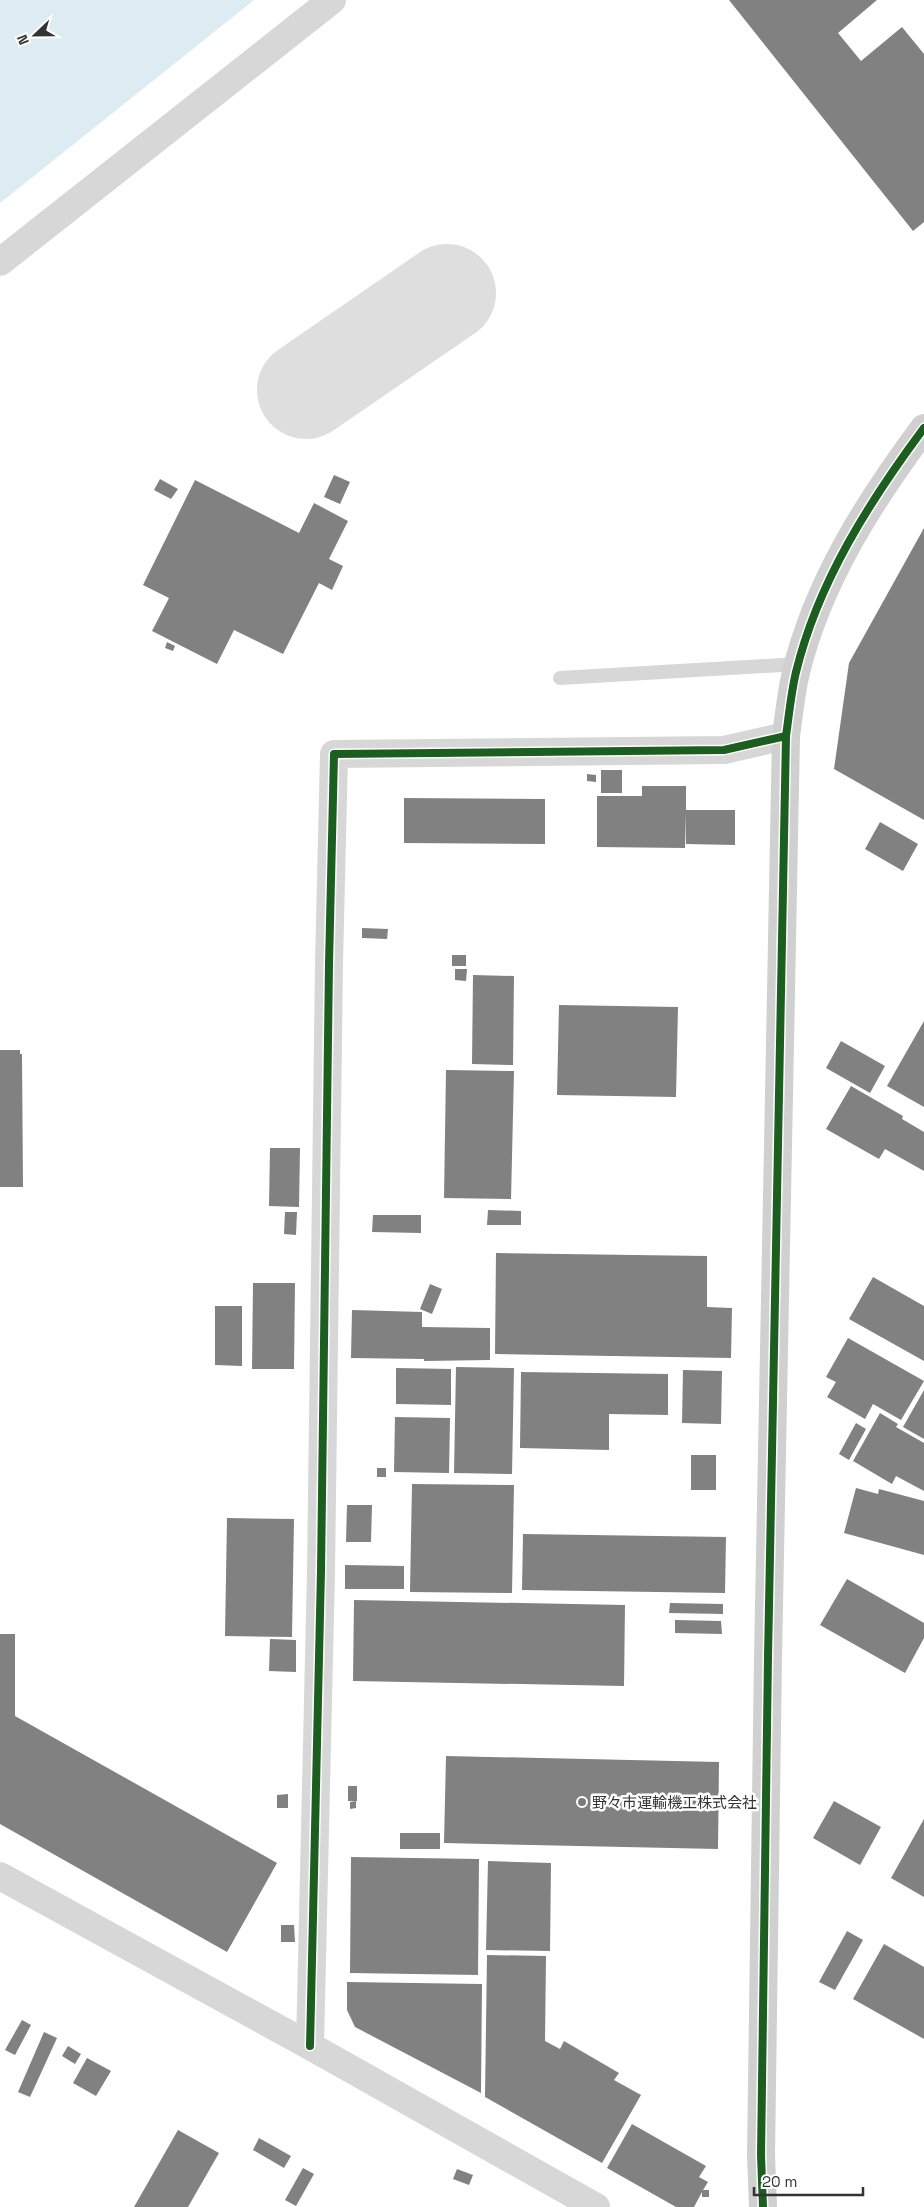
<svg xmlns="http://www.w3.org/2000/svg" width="924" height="2207" font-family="'Space Grotesk','Noto Sans JP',sans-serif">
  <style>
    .water { fill: #ddebf3 }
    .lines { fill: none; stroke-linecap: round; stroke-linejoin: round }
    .taxiway { stroke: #dedede; stroke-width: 98 }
    .building { fill: #818181 }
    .lane { stroke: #d7d7d7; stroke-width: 14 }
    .street { stroke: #d7d7d7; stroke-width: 28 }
    .secondary { stroke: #d0d0d0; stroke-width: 28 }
    .cycleway-casing { stroke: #fff; stroke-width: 11 }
    .cycleway { stroke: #1b5e20; stroke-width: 8 }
    .poi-dot { fill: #7a7a7a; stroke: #fff; stroke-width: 2 }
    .labels { text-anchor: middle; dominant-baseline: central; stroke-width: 5; stroke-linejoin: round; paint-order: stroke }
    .poi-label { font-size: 15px; fill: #333; stroke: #fff; text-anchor: start }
  </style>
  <rect width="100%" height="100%" fill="#fff"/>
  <path class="water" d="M0,0H254L0,203Z"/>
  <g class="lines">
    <path class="taxiway" d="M306,390L447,293"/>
  </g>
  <g class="building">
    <path d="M729,0H877L838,33L861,61L902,27L924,54V222L913,231Z"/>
    <path d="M334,475L350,482L340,504L324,497Z"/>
    <path d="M160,479L178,489L171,499L154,490Z"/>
    <path d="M195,480L299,533L314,503L348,521L329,559L343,566L332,590L319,583L283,654L234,630L217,664L152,631L169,598L143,585Z"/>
    <path d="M924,528V820L834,769L849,663Z"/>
    <path d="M167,642L175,646L173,651L165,648Z"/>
    <rect x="601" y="770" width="21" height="23"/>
    <path d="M587,774L596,775V782L587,781Z"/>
    <path d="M642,786H686V810H735V845L686,844V813L685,848L597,847V796H642Z"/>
    <path d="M404,798L545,799V844L404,843Z"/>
    <path d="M880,822L918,844L903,871L865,849Z"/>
    <path d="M362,928L388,929L387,939L362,938Z"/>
    <rect x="452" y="955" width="14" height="11"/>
    <path d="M455,969H467L466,981L455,980Z"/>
    <path d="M473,975L514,976L513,1065L472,1064Z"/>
    <path d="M559,1005L678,1007L676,1097L557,1095Z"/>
    <path d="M924,1021V1107L887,1086Z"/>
    <path d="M841,1041L885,1066L870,1093L826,1068Z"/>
    <path d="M0,1050H20V1054H22L23,1187H0Z"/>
    <path d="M446,1070L514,1071L511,1199L444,1198Z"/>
    <path d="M851,1086L903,1116L902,1119L924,1132V1171L885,1149L879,1159L826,1129Z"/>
    <path d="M270,1148H300L299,1207L269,1206Z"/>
    <path d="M488,1210L521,1211V1225H487Z"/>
    <path d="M285,1212H297L296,1235L284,1234Z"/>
    <path d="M373,1215H421V1233L372,1232Z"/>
    <path d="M496,1253L707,1256V1307L732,1308L731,1358L495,1354Z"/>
    <path d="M873,1277L924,1306V1361L849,1319Z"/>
    <path d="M253,1283H295L294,1369H252Z"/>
    <path d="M430,1284L442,1289L432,1314L420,1309Z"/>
    <path d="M215,1306H242V1366L215,1365Z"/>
    <path d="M352,1310L422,1312V1327L490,1328V1360L424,1361V1359L351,1358Z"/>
    <path d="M848,1338L924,1381L901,1420L873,1404L865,1419L827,1397L836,1382L826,1377Z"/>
    <path d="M456,1367L514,1368L512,1474L454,1473Z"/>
    <path d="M396,1368L451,1369V1405L396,1404Z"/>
    <path d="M683,1370L722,1371L721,1424L682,1423Z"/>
    <path d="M521,1372L668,1374V1415L609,1414V1450L520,1448Z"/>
    <path d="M924,1390V1439L903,1427Z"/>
    <path d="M880,1413L898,1424L896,1427L924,1443V1491L896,1476L892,1484L853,1461Z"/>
    <path d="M395,1417L450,1418L449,1473L394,1472Z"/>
    <path d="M856,1423L866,1429L849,1460L839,1454Z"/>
    <rect x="691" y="1455" width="25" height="35"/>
    <rect x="377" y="1468" width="9" height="9"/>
    <path d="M412,1484L514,1485L512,1593L410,1592Z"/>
    <path d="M856,1488L878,1494L879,1489L924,1501V1555L844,1533Z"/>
    <path d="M347,1505H372L371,1542H346Z"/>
    <path d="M227,1518L294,1519L292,1637L225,1636Z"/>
    <path d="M523,1534L726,1537L725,1593L522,1590Z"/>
    <path d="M345,1565L404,1566V1589H345Z"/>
    <path d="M847,1579L924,1623V1638L905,1673L820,1625Z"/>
    <path d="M354,1600L625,1605L624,1686L353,1681Z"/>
    <path d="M670,1603L723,1604V1614L669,1613Z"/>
    <path d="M675,1620L721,1621L722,1634L675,1633Z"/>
    <path d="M0,1634H15V1716L277,1863L227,1952L0,1824Z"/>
    <path d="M270,1639L296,1640V1672L269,1671Z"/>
    <path d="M446,1756L719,1762L718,1849L444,1843Z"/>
    <rect x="348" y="1786" width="9" height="15"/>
    <path d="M288,1794V1808H277V1795Z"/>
    <path d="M356,1801V1808L350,1809V1802Z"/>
    <path d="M834,1801L881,1827L860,1865L813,1838Z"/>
    <path d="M924,1819V1897L891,1878Z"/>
    <rect x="400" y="1833" width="40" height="16"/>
    <path d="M351,1857L479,1859L478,1975L350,1973Z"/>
    <path d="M488,1861L551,1863L550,1951L486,1950Z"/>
    <path d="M281,1925H294L295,1942H281Z"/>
    <path d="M847,1931L863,1940L835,1990L819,1982Z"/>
    <path d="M884,1944L924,1967V2039L853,1999Z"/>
    <path d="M487,1955L546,1956L545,2041L560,2049L564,2041L619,2073L614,2080L641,2095L602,2163L485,2097Z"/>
    <path d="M347,1982L482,1984L481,2093L355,2027L347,2010Z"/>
    <path d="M22,2020L31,2025L15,2055L5,2050Z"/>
    <path d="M44,2032L57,2038L30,2097L18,2092Z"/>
    <path d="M68,2046L81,2054L75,2064L62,2056Z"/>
    <path d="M87,2058L111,2071L96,2096L73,2083Z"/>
    <path d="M632,2124L706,2166L699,2177L708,2182L703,2190H709V2197H702V2192L694,2207H676L607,2168Z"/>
    <path d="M178,2130L219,2153L188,2207H134Z"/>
    <path d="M259,2138L291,2156L284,2168L253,2150Z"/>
    <path d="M303,2168L314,2174L296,2206L285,2200Z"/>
    <path d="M457,2169L473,2175L469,2185L453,2179Z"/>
  </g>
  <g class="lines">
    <path class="lane" d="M560,678L799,664"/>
    <g class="street">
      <path d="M0,262L332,0"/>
      <path d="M0,1876L310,2046L596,2207"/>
      <path d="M310,2046L321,1571L329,964L334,754L724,750L786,736"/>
    </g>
    <path class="secondary" d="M763,2207L761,2155L768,1657L786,736C789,715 791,693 796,672C818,582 869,502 924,428"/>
    <g class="cycleway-casing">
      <g id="cycleway">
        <path d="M310,2046L321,1571L329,964L334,754L724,750L786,736"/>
        <path d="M763,2207L761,2155L768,1657L786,736C789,715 791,693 796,672C818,582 869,502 924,428"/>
      </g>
    </g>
    <use href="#cycleway" class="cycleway"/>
  </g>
  <circle class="poi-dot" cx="582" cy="1802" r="5"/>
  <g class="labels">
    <g class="poi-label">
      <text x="592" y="1802">野々市運輸機工株式会社</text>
    </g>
  </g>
  <g transform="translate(35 35) rotate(248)" stroke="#ffffff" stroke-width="4" paint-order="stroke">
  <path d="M0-4L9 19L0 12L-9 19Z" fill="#333333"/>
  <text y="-8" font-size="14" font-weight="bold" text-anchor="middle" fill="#333333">N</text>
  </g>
  <path d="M754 2187v8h109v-8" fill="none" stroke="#333333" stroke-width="2.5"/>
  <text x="762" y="2187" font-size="15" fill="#333333" stroke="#ffffff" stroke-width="4" paint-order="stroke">20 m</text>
</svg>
